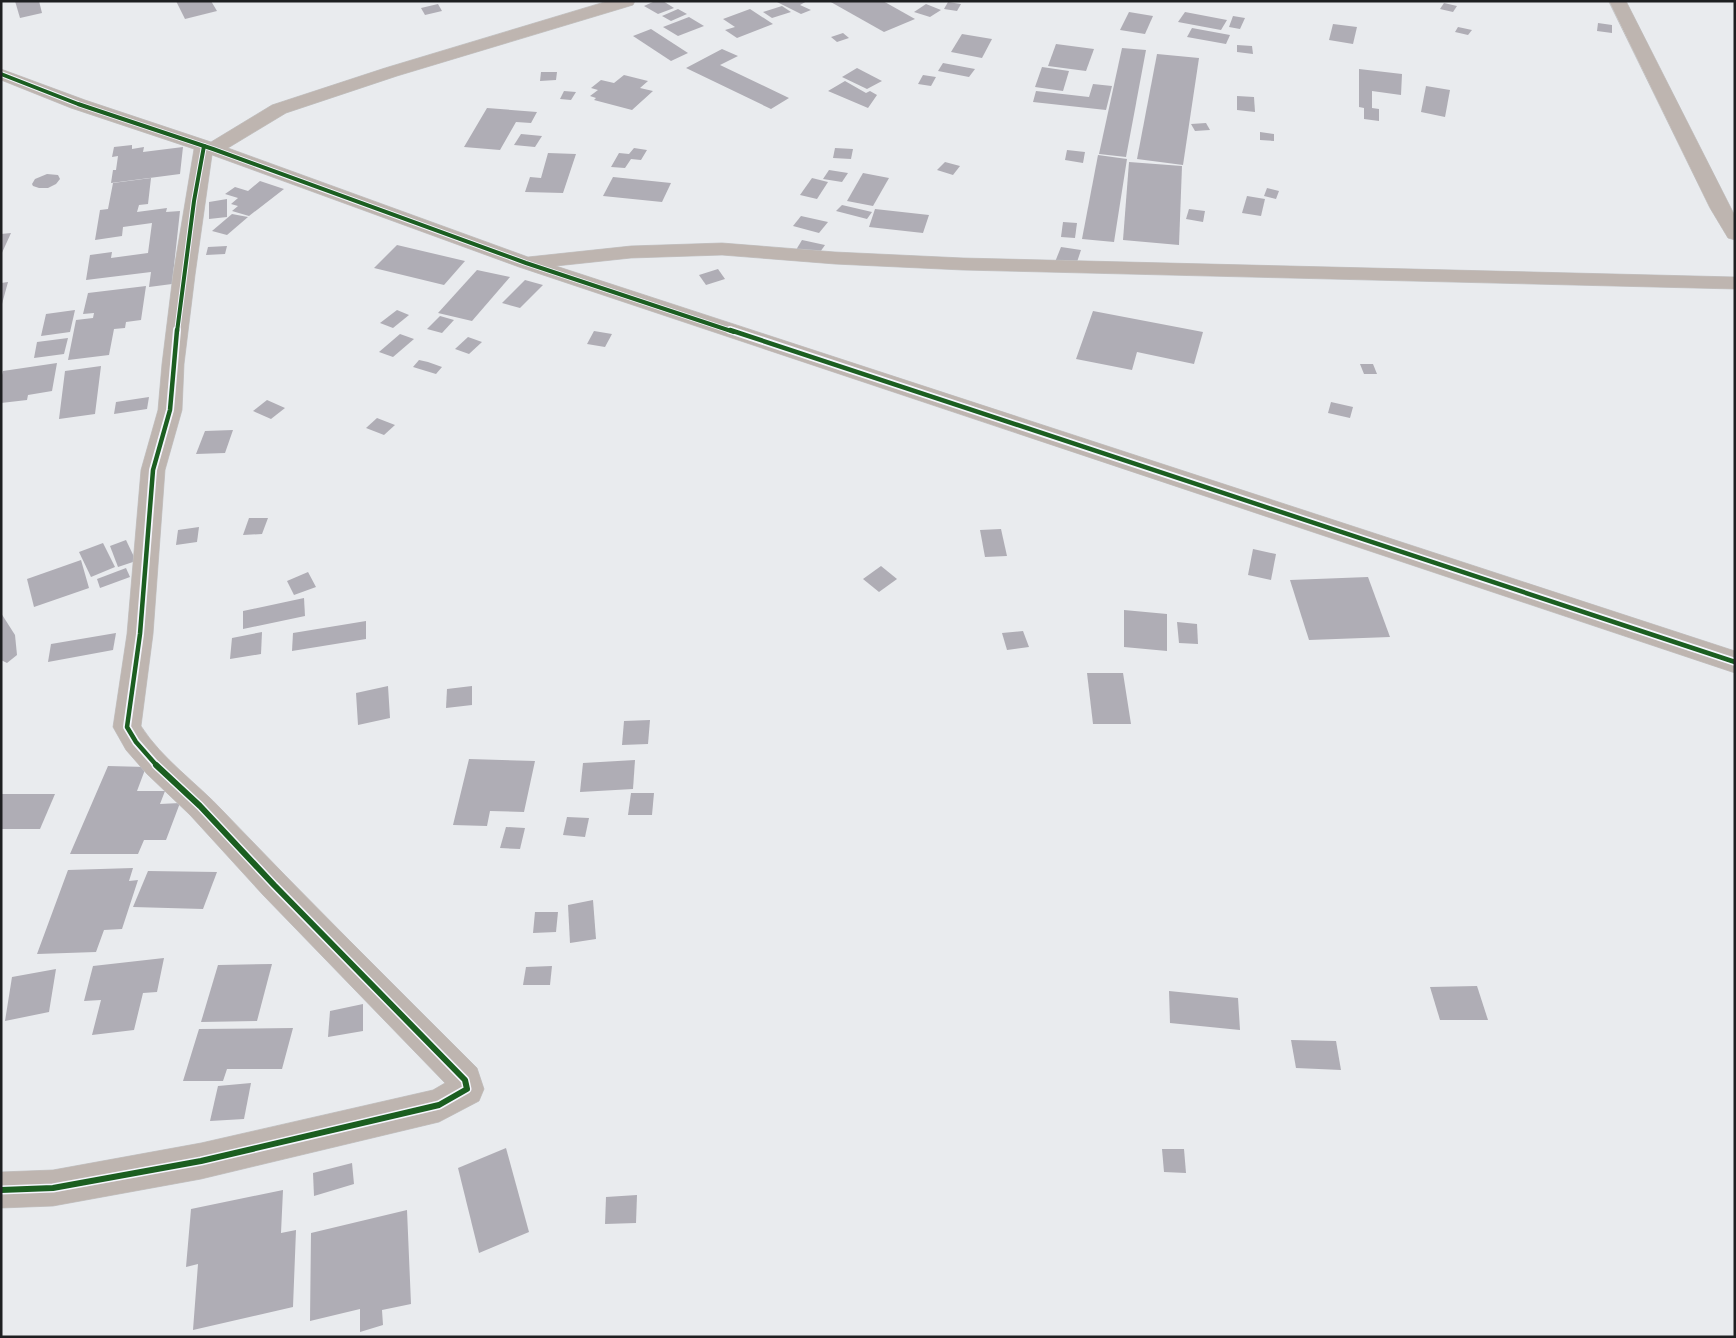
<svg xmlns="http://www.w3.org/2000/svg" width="1736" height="1338" font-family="'Times New Roman',serif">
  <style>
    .building { fill: #afadb5 }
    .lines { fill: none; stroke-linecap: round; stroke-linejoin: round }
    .minor-casing { stroke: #c5c6c8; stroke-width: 1 }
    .minor { fill: #beb5b0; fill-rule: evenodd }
    .cycleway-far2-casing { stroke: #f5f7fe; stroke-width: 6 }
    .cycleway-far1-casing { stroke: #f5f7fe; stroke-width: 8 }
    .cycleway-casing { stroke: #f5f7fe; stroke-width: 9 }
    .cycleway-far2 { stroke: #1b5e20; stroke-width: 4 }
    .cycleway-far1 { stroke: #1b5e20; stroke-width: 4.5 }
    .cycleway { stroke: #1b5e20; stroke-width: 6 }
  </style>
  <rect width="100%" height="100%" fill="#e9ebee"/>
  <g class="building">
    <path d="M15,1H39L42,13L20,18Z"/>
    <path d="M176,1H211L217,11L185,19Z"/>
    <path d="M655,1H663L674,8L658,14L644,6Z"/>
    <path d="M775,1H807L800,5L811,10L801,14Z"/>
    <path d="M829,1H883L915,19L884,32Z"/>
    <path d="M948,2L961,4L957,11L944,9Z"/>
    <path d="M1444,3L1457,6L1453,12L1440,9Z"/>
    <path d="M438,4L442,11L425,15L421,8Z"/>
    <path d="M926,4L941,10L930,17L914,12Z"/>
    <path d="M782,6L791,12L772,18L763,12Z"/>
    <path d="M678,9L687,14L671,21L662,16Z"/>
    <path d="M750,9L773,24L737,38L725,30L735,27L723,19Z"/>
    <path d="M1129,12L1153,16L1145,34L1120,30Z"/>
    <path d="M1185,12L1227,20L1221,30L1178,22Z"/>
    <path d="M1233,16L1245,18L1240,29L1229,27Z"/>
    <path d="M689,17L704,26L678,36L663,27Z"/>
    <path d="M1598,23L1612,25V33L1597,31Z"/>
    <path d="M1333,24L1357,27L1353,44L1329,40Z"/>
    <path d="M1458,27L1472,30L1468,35L1455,32Z"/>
    <path d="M1192,28L1230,35L1226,44L1187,37Z"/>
    <path d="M651,29L688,53L671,61L633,36Z"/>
    <path d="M843,33L849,38L837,42L831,37Z"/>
    <path d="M962,34L992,39L982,58L951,52Z"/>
    <path d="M1056,44L1094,49L1086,71L1048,66Z"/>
    <path d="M1237,45L1252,46L1253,54L1237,52Z"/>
    <path d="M1122,48L1146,50L1126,157L1099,154Z"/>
    <path d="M722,49L738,56L720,65L789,98L771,109L686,68Z"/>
    <path d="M1157,54L1199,58L1183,165L1137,159Z"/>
    <path d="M943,63L975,69L969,77L938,71Z"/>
    <path d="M1042,67L1069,71L1063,91L1035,87Z"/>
    <path d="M857,68L882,81L867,89L842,77Z"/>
    <path d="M1359,69L1402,74L1401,95L1372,91V108L1379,109V121L1364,119V108L1359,107Z"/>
    <path d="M541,72H557L556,80L540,81Z"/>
    <path d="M624,75L648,81L640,88L653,91L632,110L594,100L596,98L590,96L598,90L591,88L601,80L614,83Z"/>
    <path d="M923,75L936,77L931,86L918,84Z"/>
    <path d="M845,81L866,93L870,91L877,95L868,108L828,91Z"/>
    <path d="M1093,84L1112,86L1106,110L1033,102L1036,91L1089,97Z"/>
    <path d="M1426,86L1450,90L1445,117L1421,112Z"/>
    <path d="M564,91L576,92L571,100L560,99Z"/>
    <path d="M1237,96L1254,97L1255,112L1237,110Z"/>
    <path d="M487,108L537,112L531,123L516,122L500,150L464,147Z"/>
    <path d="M1206,123L1210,130L1195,131L1191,124Z"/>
    <path d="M1260,132L1274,134V141L1260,140Z"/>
    <path d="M521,134L542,136L535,147L514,145Z"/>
    <path d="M132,145V149L144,147L143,152L183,147L180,174L111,183L113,170H116L118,156L112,157L114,147Z"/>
    <path d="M634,148L647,150L641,160L631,159L625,168L611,167L619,153L629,154Z"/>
    <path d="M835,148L853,149L851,159L833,158Z"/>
    <path d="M1067,150L1085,152L1083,163L1065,160Z"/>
    <path d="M548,153L576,154L563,193L525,192L530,177L541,178Z"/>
    <path d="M1098,155L1127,159L1114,242L1082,239Z"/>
    <path d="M945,162L960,166L953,175L937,170Z"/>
    <path d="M1129,162L1182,166L1179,245L1123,240Z"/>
    <path d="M829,170L848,173L842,182L823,179Z"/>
    <path d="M863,173L889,178L873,206L847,201Z"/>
    <path d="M47,174L58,175L60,179L56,184L48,188H39L33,186L32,184L35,179Z"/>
    <path d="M613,177L671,183L662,202L603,196Z"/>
    <path d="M151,178L148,204L139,205L137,212L167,208L166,212L180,211L172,284L149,287L151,272L86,280L90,255L112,252L111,258L148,253L152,223L123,227L122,236L95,240L100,210L108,209L113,183Z"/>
    <path d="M812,178L828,182L817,199L800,195Z"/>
    <path d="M260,181L284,189L249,216L232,211L238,206L231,204L238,198L225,194L235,187L248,191Z"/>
    <path d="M1267,188L1279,191L1276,199L1264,196Z"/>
    <path d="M1247,196L1265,199L1261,216L1242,213Z"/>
    <path d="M227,199V217L209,219V202Z"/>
    <path d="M842,205L872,212L867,219L836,211Z"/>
    <path d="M875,209L929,215L923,233L869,227Z"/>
    <path d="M1189,209L1205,211L1203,222L1186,219Z"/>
    <path d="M232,214L248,217L227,235L212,231Z"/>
    <path d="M801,216L828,222L819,233L793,226Z"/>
    <path d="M1063,222L1077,223L1075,238L1061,237Z"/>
    <path d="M11,233L1,255V234Z"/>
    <path d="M802,240L825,245L818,255L796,250Z"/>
    <path d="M397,245L465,261L444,285L374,268Z"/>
    <path d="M227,246L225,254L206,255L208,247Z"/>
    <path d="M1061,247L1081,250L1076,265L1055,262Z"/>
    <path d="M718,269L725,279L706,285L699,275Z"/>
    <path d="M477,270L510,277L472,321L438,313Z"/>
    <path d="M525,280L543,285L520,308L502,303Z"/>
    <path d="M8,282L2,304H1V283Z"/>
    <path d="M146,286L141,320L126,322L125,328L114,329L109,355L68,360L76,320L93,318L94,313L83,314L88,293Z"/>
    <path d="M75,310L70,332L41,336L46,314Z"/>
    <path d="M397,310L409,315L393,328L380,323Z"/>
    <path d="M1093,311L1203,332L1194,364L1137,352L1132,370L1076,359Z"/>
    <path d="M440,316L454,320L442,333L427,329Z"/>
    <path d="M594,331L612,334L605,347L587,344Z"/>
    <path d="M400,334L414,339L393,357L379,352Z"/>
    <path d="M468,337L482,342L469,354L455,349Z"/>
    <path d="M68,338L64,354L34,358L37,342Z"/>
    <path d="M419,360L428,362L442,367L436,374L413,367Z"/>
    <path d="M57,363L52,391L28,395L27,400L1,403V379L3,371Z"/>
    <path d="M1360,364H1373L1377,374H1364Z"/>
    <path d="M101,366L95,414L59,419L65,371Z"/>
    <path d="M149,397L147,409L114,414L116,402Z"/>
    <path d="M267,400L285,408L271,419L253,411Z"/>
    <path d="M1331,402L1353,407L1350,418L1328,413Z"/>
    <path d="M377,418L395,425L384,435L366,428Z"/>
    <path d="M233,430L225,453L196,454L205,431Z"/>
    <path d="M249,518H268L262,534L243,535Z"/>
    <path d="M199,527L197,542L176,545L178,530Z"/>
    <path d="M1001,529L1007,556L985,557L980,530Z"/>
    <path d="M126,540L136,561L118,567L110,546Z"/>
    <path d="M103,543L115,567L91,577L79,552Z"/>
    <path d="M1253,549L1276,554L1271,580L1248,575Z"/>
    <path d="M81,560L89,588L34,607L27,579Z"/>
    <path d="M881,566L897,579L879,592L863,579Z"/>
    <path d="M126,568L130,577L100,588L97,579Z"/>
    <path d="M308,572L316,587L294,595L287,581Z"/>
    <path d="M1368,577L1390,637L1309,640L1290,580Z"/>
    <path d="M304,598L305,616L243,629V611Z"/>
    <path d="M1124,610L1167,614V651L1124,647Z"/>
    <path d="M1,613L15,635L17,655L7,663L1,660Z"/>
    <path d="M366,621V639L292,651L293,633Z"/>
    <path d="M1177,622L1197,624L1198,644L1179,643Z"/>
    <path d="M1023,631L1029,647L1007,650L1002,633Z"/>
    <path d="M262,632L261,654L230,659L232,638Z"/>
    <path d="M116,633L113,650L48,662L51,644Z"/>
    <path d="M1087,673H1123L1131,724H1093Z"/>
    <path d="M388,686L390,718L358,725L356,693Z"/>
    <path d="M472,686V705L446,708L447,689Z"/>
    <path d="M650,720L648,744L622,745L624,721Z"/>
    <path d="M469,759L535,761L524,812L490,811L487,826L453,825Z"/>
    <path d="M635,760L633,789L580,792L583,763Z"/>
    <path d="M108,766L146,767L137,791H165L160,804L180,803L166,840H144L138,854H70Z"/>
    <path d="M631,793H654L652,815H628Z"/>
    <path d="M1,794H55L40,829H1Z"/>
    <path d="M567,817L589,818L585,837L563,835Z"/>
    <path d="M506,827L525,828L520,849L500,848Z"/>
    <path d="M133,868L129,881L138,880L122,929L104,930L96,952L37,954L68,870Z"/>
    <path d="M148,871L217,872L203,909L133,907Z"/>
    <path d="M593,900L596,939L570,943L568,905Z"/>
    <path d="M535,912H558L556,932L533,933Z"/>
    <path d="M164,958L157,992L143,993L134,1030L92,1035L101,1000L84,1001L93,966Z"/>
    <path d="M272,964L257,1021L201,1022L218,965Z"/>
    <path d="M552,966L550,985H523L526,967Z"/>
    <path d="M56,969L49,1012L5,1021L12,977Z"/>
    <path d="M1477,986L1488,1020H1440L1430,987Z"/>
    <path d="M1169,991L1238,998L1240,1030L1170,1023Z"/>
    <path d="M363,1004V1031L328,1037L330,1011Z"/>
    <path d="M293,1028L282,1069H227L223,1081H183L199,1029Z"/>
    <path d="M1291,1040L1336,1041L1341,1070L1296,1068Z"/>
    <path d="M251,1083L244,1119L210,1121L218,1086Z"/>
    <path d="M506,1148L529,1232L479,1253L458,1168Z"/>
    <path d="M1162,1149H1184L1186,1173L1164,1172Z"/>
    <path d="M352,1163L354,1184L314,1196L313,1173Z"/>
    <path d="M283,1190L281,1233L296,1230L293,1307L193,1330L198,1264L186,1267L191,1209Z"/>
    <path d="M637,1195L636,1223L605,1224L606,1197Z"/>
    <path d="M407,1210L411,1304L382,1310L383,1325L360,1332V1309L310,1321L311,1233Z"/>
  </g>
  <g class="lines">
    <g class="minor-casing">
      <g id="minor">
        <path d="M608,1H635L633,5L397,76L286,113L228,148L528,257L631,246L722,243L835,252L963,258L1735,277V289L963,270L835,264L722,255L631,258L556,266L1735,651V673L519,267L212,155L195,275L184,364L182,410L165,470L153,634L141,726C162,759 197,783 223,811C306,898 392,983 477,1068L484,1089L479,1101L439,1122L201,1179L53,1206L1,1208V1172L53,1170L201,1143L433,1090L445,1083L263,895L190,815L147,774L126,750L113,727L127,634L141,470L158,410L162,364L173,275L194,149L71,108L1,80V69L85,100L211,142L272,105L385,68Z"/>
        <path d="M1609,1H1626L1735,216V240L1728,238L1710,208Z"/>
      </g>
    </g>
    <use href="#minor" class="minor"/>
    <g class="cycleway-far2-casing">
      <g id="cycleway-far2">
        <path d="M1,74L78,104L213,149L526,263L734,332"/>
        <path d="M177,332L194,201L204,146"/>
      </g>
    </g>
    <g class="cycleway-far1-casing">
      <g id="cycleway-far1">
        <path d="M730,330L1735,662"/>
        <path d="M158,767L136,742L127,727L140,634L153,470L170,410L177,330"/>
      </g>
    </g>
    <g class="cycleway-casing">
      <path id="cycleway" d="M1,1190L53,1188L201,1161L439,1105L467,1089L465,1080L274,885L200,806L156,765"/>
    </g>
    <use href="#cycleway-far2" class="cycleway-far2"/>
    <use href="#cycleway-far1" class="cycleway-far1"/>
    <use href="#cycleway" class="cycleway"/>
  </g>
  <rect width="1736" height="1338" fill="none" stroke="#1e1f21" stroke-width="5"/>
</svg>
